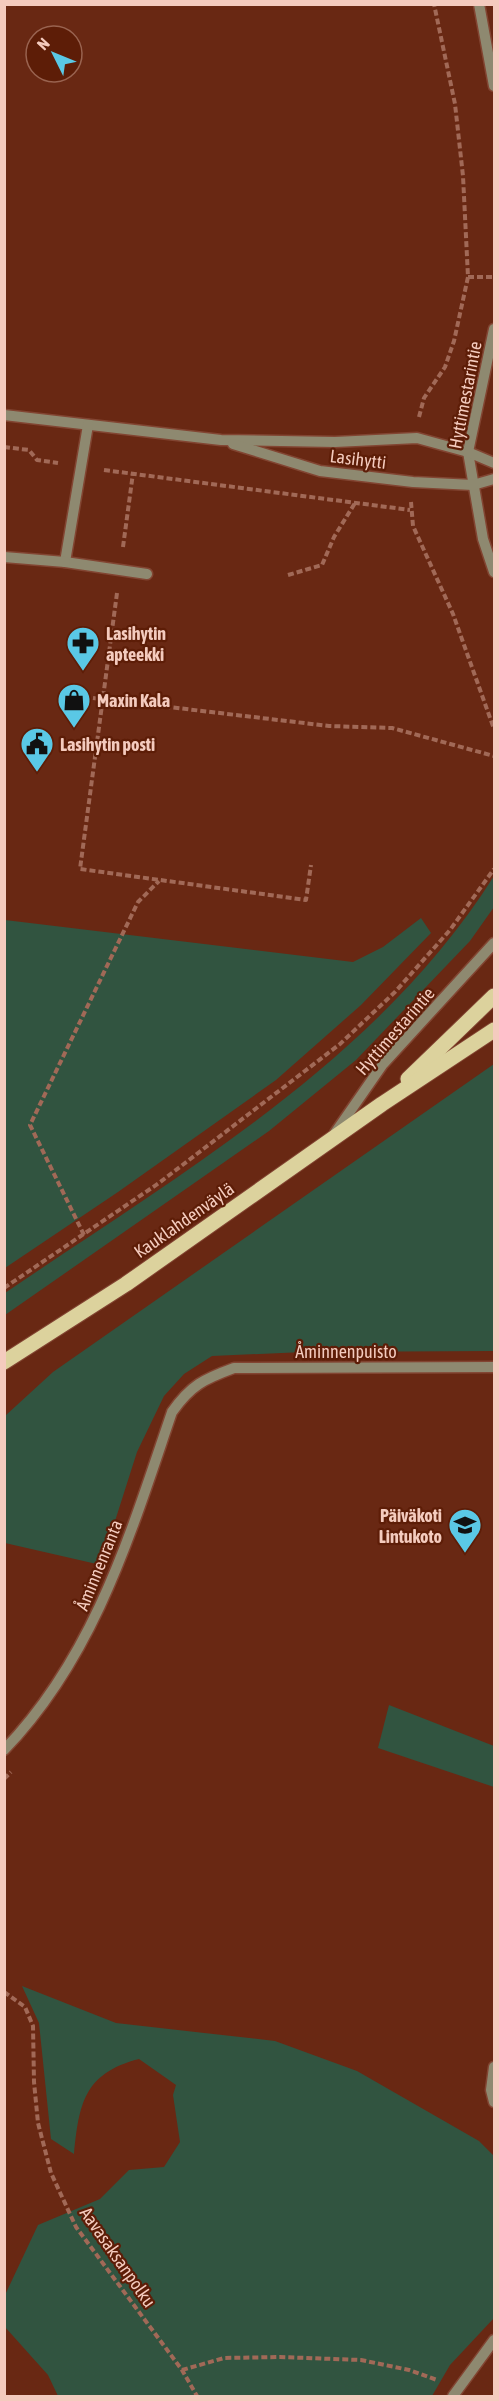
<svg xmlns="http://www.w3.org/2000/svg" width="499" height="2401" font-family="'Asap Condensed',sans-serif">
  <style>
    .green { fill: #315440 }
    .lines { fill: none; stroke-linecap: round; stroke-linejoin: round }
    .minor-casing { stroke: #824532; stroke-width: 13 }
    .major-casing { stroke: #824532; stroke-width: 17 }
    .path { stroke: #a16957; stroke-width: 4; stroke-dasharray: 6 3; stroke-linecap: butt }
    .minor { stroke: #8e8970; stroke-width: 10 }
    .major { stroke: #dcd29d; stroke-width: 15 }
    .labels { text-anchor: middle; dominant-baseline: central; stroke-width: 4.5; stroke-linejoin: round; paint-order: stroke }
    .street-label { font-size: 18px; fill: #f4cbbe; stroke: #5d1d07 }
    .poi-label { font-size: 18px; font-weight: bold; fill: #f4cbbe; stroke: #5d1d07; text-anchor: start }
  </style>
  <rect width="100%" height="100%" fill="#692813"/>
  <g class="green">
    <path d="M494,876V907L470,941L356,1060L269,1131L5,1315V1293C181,1173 377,1061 494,876Z"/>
    <path d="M421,918L431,933L361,1005L276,1080L118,1192L5,1268V920L353,962L383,947Z"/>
    <path d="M494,1064V1351L304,1352L212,1356L184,1374L164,1396L137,1452L101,1565L5,1543V1416L53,1372Z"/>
    <path d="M389,1705L494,1746V1787L378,1748Z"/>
    <path d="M22,1986L116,2023L275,2041L357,2071L479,2141L494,2156V2318L450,2365L432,2396H58L48,2375L5,2327V2295L38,2225L100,2199L129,2170L164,2167L180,2142L173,2095L176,2085L139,2059C84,2073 79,2104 74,2154L51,2139L39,2023Z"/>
  </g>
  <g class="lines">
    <g class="minor-casing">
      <g id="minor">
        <path d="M479,4L494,86"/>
        <path d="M494,329L468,452L483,539L494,572"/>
        <path d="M4,415L221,440L335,442L417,438L468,452L494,463"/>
        <path d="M88,425L65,562L147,574"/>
        <path d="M233,444L320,471L413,482L473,485L494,479"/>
        <path d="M4,557L65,562"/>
        <path d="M335,1133L383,1064L494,943"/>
        <path d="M4,1750C95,1656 131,1532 172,1412C191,1385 204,1379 234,1368L494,1367"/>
        <path d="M494,2067L491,2090L494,2102"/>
        <path d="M453,2396L494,2340"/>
      </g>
    </g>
    <g class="major-casing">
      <g id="major">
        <path d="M408,1079L494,996"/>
        <path d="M4,1362L126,1284L382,1104L494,1030"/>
      </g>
    </g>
    <g class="path">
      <path d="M468,277H494"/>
      <path d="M419,417L424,398L445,367L454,341L468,277L463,176L455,104L434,4"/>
      <path d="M4,447L29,450L37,460L58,463"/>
      <path d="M104,470L410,510"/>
      <path d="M411,502L413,526L453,614L494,729"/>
      <path d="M123,547L133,473"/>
      <path d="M288,575L322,565L334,537L355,503"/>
      <path d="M117,593L80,869L306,900L311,865"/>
      <path d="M93,698L329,726L392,728L494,756"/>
      <path d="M84,1235L30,1125L138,902L159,881"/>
      <path d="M4,1288L159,1183L340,1044L395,992L450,930L494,869"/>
      <path d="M4,1779L11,1772"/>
      <path d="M4,1992L25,2007L33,2026L34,2082L38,2123L51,2173L76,2227L182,2370L197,2396"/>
      <path d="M182,2370L224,2358L280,2357L361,2360L409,2370L437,2380"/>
    </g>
    <use href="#minor" class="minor"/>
    <use href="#major" class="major"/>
  </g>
  <defs>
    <g id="pharmacy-pin" transform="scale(1.725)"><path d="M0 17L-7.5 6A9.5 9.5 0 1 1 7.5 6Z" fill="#5ac8e5" stroke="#5d1d07"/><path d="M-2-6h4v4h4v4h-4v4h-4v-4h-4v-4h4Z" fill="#111"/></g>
    <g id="shop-pin" transform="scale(1.725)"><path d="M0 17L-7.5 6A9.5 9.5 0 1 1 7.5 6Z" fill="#5ac8e5" stroke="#5d1d07"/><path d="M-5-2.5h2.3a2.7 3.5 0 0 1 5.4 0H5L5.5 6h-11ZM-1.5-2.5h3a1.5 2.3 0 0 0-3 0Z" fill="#111"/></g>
    <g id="civic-pin" transform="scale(1.725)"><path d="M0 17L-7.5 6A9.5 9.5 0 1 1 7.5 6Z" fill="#5ac8e5" stroke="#5d1d07"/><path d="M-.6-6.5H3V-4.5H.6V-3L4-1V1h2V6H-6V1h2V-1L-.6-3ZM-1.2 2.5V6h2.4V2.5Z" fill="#111"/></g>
    <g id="school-pin" transform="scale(1.725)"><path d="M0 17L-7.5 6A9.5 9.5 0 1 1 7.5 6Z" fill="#5ac8e5" stroke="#5d1d07"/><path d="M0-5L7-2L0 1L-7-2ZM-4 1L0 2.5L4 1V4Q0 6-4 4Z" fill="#111"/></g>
  </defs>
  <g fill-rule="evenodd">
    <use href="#pharmacy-pin" x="83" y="643"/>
    <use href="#shop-pin" x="74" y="700"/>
    <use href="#civic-pin" x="37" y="744"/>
    <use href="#school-pin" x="465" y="1525"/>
  </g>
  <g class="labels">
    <g class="street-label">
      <text transform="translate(465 395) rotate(-79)">Hyttimestarintie</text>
      <text transform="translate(358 459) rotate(7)">Lasihytti</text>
      <text transform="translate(395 1031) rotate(-49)">Hyttimestarintie</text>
      <text transform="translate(184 1220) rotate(-35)">Kauklahdenväylä</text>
      <text x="346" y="1351">Åminnenpuisto</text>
      <text transform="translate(99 1565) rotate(-68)">Åminnenranta</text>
      <text transform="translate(118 2257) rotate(55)">Aavasaksanpolku</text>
    </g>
    <g class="poi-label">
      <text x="106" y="633">Lasihytin<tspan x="106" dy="21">apteekki</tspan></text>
      <text x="97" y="700">Maxin Kala</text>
      <text x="60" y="744">Lasihytin posti</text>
      <text x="442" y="1515" text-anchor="end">Päiväkoti<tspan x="442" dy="21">Lintukoto</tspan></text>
    </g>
  </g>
  <rect width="499" height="2401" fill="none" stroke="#f4cbbe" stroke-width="12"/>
  <g transform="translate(54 54) rotate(313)"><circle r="28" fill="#5d1d07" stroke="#996350" stroke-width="1.5"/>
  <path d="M0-4.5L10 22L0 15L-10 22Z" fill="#5ac8e5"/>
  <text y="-9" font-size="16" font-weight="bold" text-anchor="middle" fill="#f4cbbe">N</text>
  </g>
</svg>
